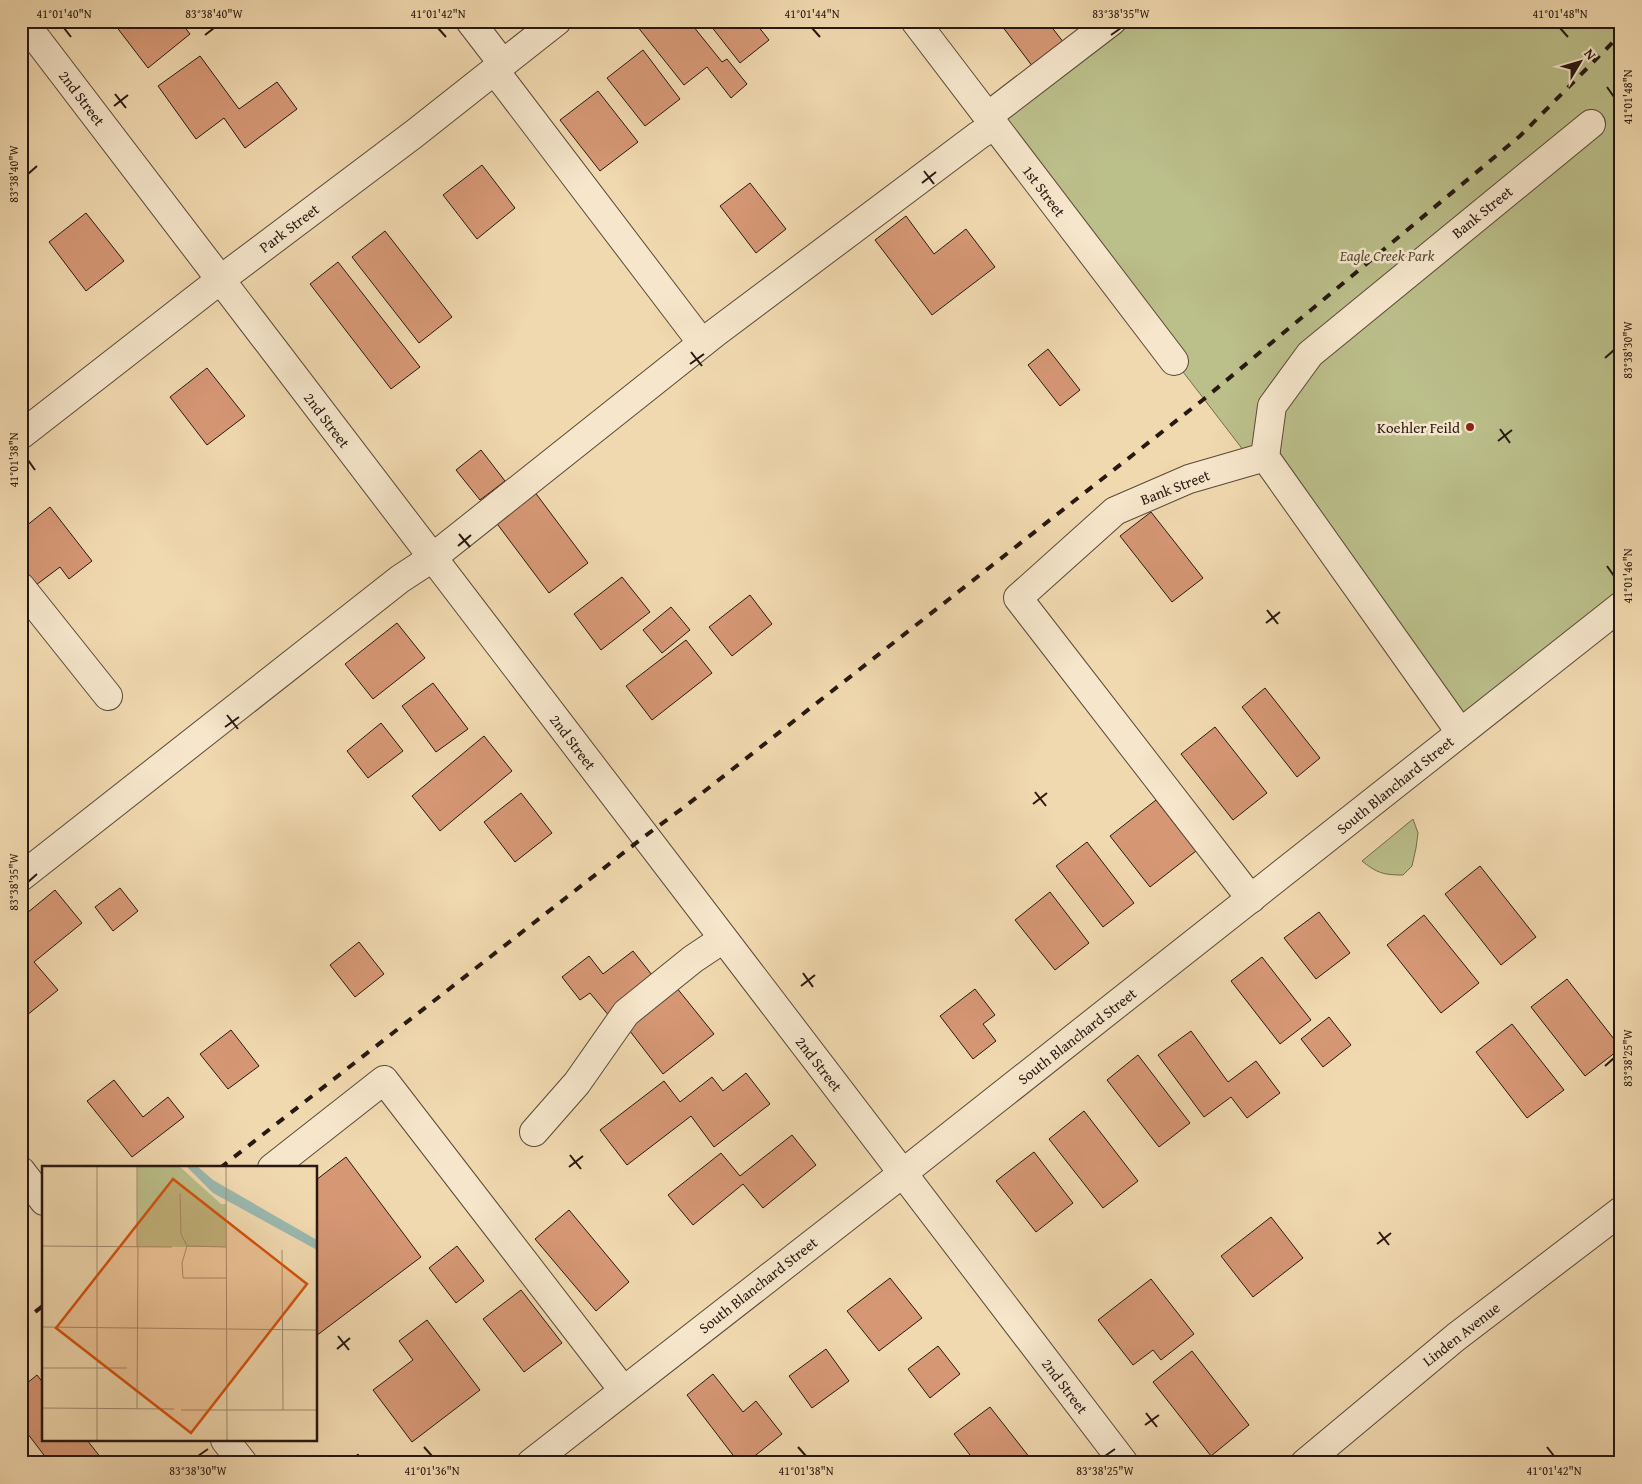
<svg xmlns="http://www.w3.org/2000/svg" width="1642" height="1484" font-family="'Gentium Book Plus',serif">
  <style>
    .green { fill: #bbbf8a; stroke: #726c4e }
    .building { fill: #d69775; stroke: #281811 }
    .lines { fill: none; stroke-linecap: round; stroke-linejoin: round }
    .minor-casing { stroke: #5a4838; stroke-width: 30 }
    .minor { stroke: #f6e6cb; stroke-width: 28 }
    .rail { stroke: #281811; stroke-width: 4; stroke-dasharray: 9 9; stroke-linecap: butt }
    .ticks { fill: none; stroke: #281811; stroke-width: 2 }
    .poi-dot { fill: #8f2418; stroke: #f6e6cb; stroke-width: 2 }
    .labels { text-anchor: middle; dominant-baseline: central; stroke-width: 5; stroke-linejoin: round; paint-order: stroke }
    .street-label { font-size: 15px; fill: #281811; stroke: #f6e6cb }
    .park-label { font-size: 15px; font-style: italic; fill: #544a35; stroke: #f6e6cb }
    .poi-label { font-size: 15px; fill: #281811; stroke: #f6e6cb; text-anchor: end }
    .inset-road { fill: none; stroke: #a18c70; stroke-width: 1 }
    .view { fill: #d5520c; fill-opacity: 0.15; stroke: #d5520c; stroke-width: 2.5 }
    .inset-edge { fill: none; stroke: #281811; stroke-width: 2.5 }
    .neatline { fill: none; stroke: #281811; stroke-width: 2 }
    .ticks-label { font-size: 12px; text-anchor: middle; fill: #281811 }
  </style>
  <rect width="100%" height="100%" fill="#f1d9af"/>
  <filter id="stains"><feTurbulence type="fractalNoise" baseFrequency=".004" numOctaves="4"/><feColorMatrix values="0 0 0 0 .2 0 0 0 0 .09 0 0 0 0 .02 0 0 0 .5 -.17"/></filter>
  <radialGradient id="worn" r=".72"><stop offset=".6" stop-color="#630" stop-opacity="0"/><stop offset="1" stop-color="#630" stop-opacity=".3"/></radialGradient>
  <g class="green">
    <path d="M1111,21H1621V606L1460,732L994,126Z"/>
    <path d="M1413,819L1418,833L1416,848L1412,866L1403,875C1383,875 1377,873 1362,861Z"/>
  </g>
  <g class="building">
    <path d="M112,21H180L190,34L148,68Z"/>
    <path d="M644,21H661L666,28L675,21H689L722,62L727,59L747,84L731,98L707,67L684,85L637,26Z"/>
    <path d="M707,21H754L769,40L740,63Z"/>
    <path d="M1047,21L1064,43L1033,67L999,22Z"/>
    <path d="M643,50L680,99L645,126L607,78Z"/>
    <path d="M200,56L239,109L277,82L297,109L245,148L224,118L196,139L158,86Z"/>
    <path d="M598,91L638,142L600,171L560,120Z"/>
    <path d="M482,165L515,208L477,239L443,195Z"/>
    <path d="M750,183L786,229L756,253L720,206Z"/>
    <path d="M86,213L124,261L86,291L49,242Z"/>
    <path d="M906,216L934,254L966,229L995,267L932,315L875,240Z"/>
    <path d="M385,231L452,317L419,343L352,257Z"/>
    <path d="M338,262L420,367L391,389L310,284Z"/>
    <path d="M1048,349L1080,390L1060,406L1028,365Z"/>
    <path d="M207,368L245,416L207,445L170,397Z"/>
    <path d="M481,450L505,481L480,500L456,470Z"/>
    <path d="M534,491L588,563L549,593L495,521Z"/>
    <path d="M50,507L92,561L69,579L60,567L36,585L21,566V530Z"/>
    <path d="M1151,512L1203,578L1172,602L1120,536Z"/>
    <path d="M622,577L650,612L601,650L574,614Z"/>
    <path d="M750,595L772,624L732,656L709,627Z"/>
    <path d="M671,607L690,630L662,653L643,630Z"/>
    <path d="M397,623L425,658L373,699L345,664Z"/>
    <path d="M686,640L712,673L652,720L626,686Z"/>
    <path d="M433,683L468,729L436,752L402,706Z"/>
    <path d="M1265,688L1320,758L1297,777L1242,707Z"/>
    <path d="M381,723L403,751L368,778L347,751Z"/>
    <path d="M1215,727L1267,793L1233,820L1181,754Z"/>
    <path d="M484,736L512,771L440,831L412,796Z"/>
    <path d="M521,793L552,833L515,862L484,822Z"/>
    <path d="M1156,800L1196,851L1150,887L1110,836Z"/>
    <path d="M1087,842L1134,903L1103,927L1056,866Z"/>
    <path d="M1480,866L1536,937L1501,965L1445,894Z"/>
    <path d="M120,888L138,911L113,931L95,907Z"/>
    <path d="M55,890L82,923L34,962L58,990L21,1020V918Z"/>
    <path d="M1050,892L1089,943L1055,970L1015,920Z"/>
    <path d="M1319,912L1350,953L1316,979L1284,938Z"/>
    <path d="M1424,915L1479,983L1441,1013L1387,945Z"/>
    <path d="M359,942L384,974L355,997L330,965Z"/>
    <path d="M633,951L656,980L610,1017L590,993L580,1000L562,977L589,956L603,974Z"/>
    <path d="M1262,957L1311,1020L1280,1044L1231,981Z"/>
    <path d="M1567,979L1621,1048L1585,1076L1531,1007Z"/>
    <path d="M676,987L714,1034L663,1074L626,1026Z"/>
    <path d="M975,989L995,1015L983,1024L996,1041L973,1059L940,1016Z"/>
    <path d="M1329,1017L1351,1045L1323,1067L1301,1039Z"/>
    <path d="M1512,1024L1564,1090L1527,1118L1476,1052Z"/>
    <path d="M231,1030L259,1066L228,1089L200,1054Z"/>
    <path d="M1191,1031L1228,1082L1256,1061L1280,1093L1247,1118L1231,1097L1204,1117L1158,1055Z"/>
    <path d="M1138,1055L1190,1123L1159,1147L1107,1080Z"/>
    <path d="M746,1073L770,1104L714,1147L691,1116L627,1165L600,1130L664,1081L680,1102L712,1077L723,1091Z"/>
    <path d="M114,1080L143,1117L168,1097L184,1117L132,1157L87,1101Z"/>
    <path d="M1084,1111L1138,1181L1103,1208L1049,1139Z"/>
    <path d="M792,1135L816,1165L763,1208L743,1184L693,1225L668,1195L721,1153L740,1176Z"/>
    <path d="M1034,1152L1073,1203L1036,1232L996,1181Z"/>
    <path d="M346,1157L421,1257L316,1336V1180Z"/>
    <path d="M569,1210L629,1282L596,1311L535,1239Z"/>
    <path d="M1271,1217L1303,1258L1253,1297L1221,1256Z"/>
    <path d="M457,1246L484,1281L456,1303L429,1268Z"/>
    <path d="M890,1278L922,1318L879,1351L847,1311Z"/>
    <path d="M1151,1279L1194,1334L1161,1360L1153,1350L1133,1365L1098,1320Z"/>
    <path d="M521,1290L562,1343L524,1372L483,1319Z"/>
    <path d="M427,1320L480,1390L412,1442L373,1390L413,1360L399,1341Z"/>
    <path d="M938,1346L960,1374L930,1398L908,1369Z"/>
    <path d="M826,1349L849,1381L812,1408L789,1376Z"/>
    <path d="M1192,1351L1249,1425L1211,1456L1153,1382Z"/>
    <path d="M713,1374L743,1412L756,1401L782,1434L746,1463H739L687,1395Z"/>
    <path d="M37,1375L44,1384V1440H87L105,1463H50L21,1425V1388Z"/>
    <path d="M990,1407L1034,1463H976L954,1434Z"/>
    <path d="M358,1454L365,1463H347Z"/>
  </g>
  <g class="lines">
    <g class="minor-casing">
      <g id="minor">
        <path d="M23,21L1124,1463"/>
        <path d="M470,21L503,64"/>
        <path d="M915,21L1174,361"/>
        <path d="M495,71L702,343"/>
        <path d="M988,116L1112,21"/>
        <path d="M21,435L220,280L414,134L557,21"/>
        <path d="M1265,457L1460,732"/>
        <path d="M21,587L108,696"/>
        <path d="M21,877L400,579L432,558L715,333L979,135L994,126"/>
        <path d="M1251,899L1018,598L1115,511L1189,479L1265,457L1272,406L1310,354L1591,124"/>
        <path d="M534,1132L577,1083L626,1013L693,959L723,939"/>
        <path d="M272,1168L384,1080L623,1390"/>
        <path d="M21,1171L44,1201"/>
        <path d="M225,1440L243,1463"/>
        <path d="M531,1463L903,1173L1621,606"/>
        <path d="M1305,1463L1456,1337L1621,1211"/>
      </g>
    </g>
    <use href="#minor" class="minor"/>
    <g class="rail">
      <path d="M220,1168L645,836L683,808L1204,399L1520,136L1621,34"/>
      <path d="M21,1323L44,1305"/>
    </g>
  </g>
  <path class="ticks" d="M64,28L71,37M438,28L446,37M812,28L820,37M1560,28L1568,37M205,35L214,28M1111,35L1121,28M1607,87L1614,97M115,94L126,108M114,106L128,95M924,171L934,184M28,174L37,166M922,183L936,172M691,352L702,366M1605,358L1614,350M690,364L704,354M1500,429L1510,443M1498,441L1512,430M28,460L35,470M459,534L470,547M458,546L471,535M1607,566L1614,576M1267,610L1278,624M1266,623L1280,612M227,715L238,729M225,727L239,717M1035,792L1046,806M1033,804L1047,793M28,882L37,874M803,973L813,987M801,986L815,975M1605,1066L1614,1058M570,1155L581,1169M569,1167L583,1156M1379,1232L1389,1245M1377,1244L1391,1233M338,1336L349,1350M337,1349L350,1338M1146,1413L1157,1427M1145,1425L1159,1415M424,1447L432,1456M798,1447L806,1456M1547,1447L1554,1456M198,1456L208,1449M1105,1456L1115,1449"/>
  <circle class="poi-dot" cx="1470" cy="427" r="5"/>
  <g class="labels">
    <g class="street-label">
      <text transform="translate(82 98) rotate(53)">2nd Street</text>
      <text transform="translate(1044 191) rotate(53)">1st Street</text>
      <text transform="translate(1482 212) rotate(-39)">Bank Street</text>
      <text transform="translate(289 228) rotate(-37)">Park Street</text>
      <text transform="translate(327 420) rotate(53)">2nd Street</text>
      <text transform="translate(1175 487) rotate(-21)">Bank Street</text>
      <text transform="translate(573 742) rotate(53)">2nd Street</text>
      <text transform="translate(1395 785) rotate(-39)">South Blanchard Street</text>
      <text transform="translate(1077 1036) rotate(-38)">South Blanchard Street</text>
      <text transform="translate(819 1064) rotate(52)">2nd Street</text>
      <text transform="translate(758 1285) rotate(-38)">South Blanchard Street</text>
      <text transform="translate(1461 1334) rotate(-38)">Linden Avenue</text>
      <text transform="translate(1065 1386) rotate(53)">2nd Street</text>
    </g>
    <g class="park-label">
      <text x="1387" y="255">Eagle Creek Park</text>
    </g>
    <g class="poi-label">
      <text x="1460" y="427">Koehler Feild</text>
    </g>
  </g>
  <g transform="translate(42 1166)">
    <rect width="275" height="275" fill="#f1d9af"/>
    <path d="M95,0H137L179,38H184V81H95Z" fill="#bbbf8a"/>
    <path d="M144,0H155L171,14L275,74V84L171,27Z" fill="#9bb9b0"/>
    <path class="inset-road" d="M184,0L185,275M138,27L139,68L145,80L140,97L141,112H184M0,80L130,81M145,80L184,81M95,81V0M240,84L241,244M0,161L275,164M0,202H85M0,242L132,243M95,243L96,81M139,244H275M55,275V0"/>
    <path class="view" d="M131,13L265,118L149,267L14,162Z"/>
    <rect width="275" height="275" class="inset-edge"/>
  </g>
  <rect width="1642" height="1484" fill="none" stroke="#f1d9af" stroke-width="55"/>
  <g transform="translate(1580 62) rotate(52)" stroke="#f6e6cb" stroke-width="4" paint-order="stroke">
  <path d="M0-4L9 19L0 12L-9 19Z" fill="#281811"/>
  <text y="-8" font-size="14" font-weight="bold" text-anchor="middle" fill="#281811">N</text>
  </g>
  <rect x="28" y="28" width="1586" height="1428" class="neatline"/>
  <g class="ticks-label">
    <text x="64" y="18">41°01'40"N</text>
    <text x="214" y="18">83°38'40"W</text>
    <text x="438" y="18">41°01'42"N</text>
    <text x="812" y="18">41°01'44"N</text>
    <text x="1121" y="18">83°38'35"W</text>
    <text x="1560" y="18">41°01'48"N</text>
    <text transform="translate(1628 97) rotate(-90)" y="4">41°01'48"N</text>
    <text transform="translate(14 174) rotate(-90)" y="4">83°38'40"W</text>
    <text transform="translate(1628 350) rotate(-90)" y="4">83°38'30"W</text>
    <text transform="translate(14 460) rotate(-90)" y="4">41°01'38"N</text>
    <text transform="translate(1628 576) rotate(-90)" y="4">41°01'46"N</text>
    <text transform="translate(14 882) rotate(-90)" y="4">83°38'35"W</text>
    <text transform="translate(1628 1058) rotate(-90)" y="4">83°38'25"W</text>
    <text x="198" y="1475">83°38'30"W</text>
    <text x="432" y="1475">41°01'36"N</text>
    <text x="806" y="1475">41°01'38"N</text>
    <text x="1105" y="1475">83°38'25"W</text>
    <text x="1554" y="1475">41°01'42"N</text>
  </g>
  <rect width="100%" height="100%" filter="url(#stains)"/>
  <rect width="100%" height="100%" fill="url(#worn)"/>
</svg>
